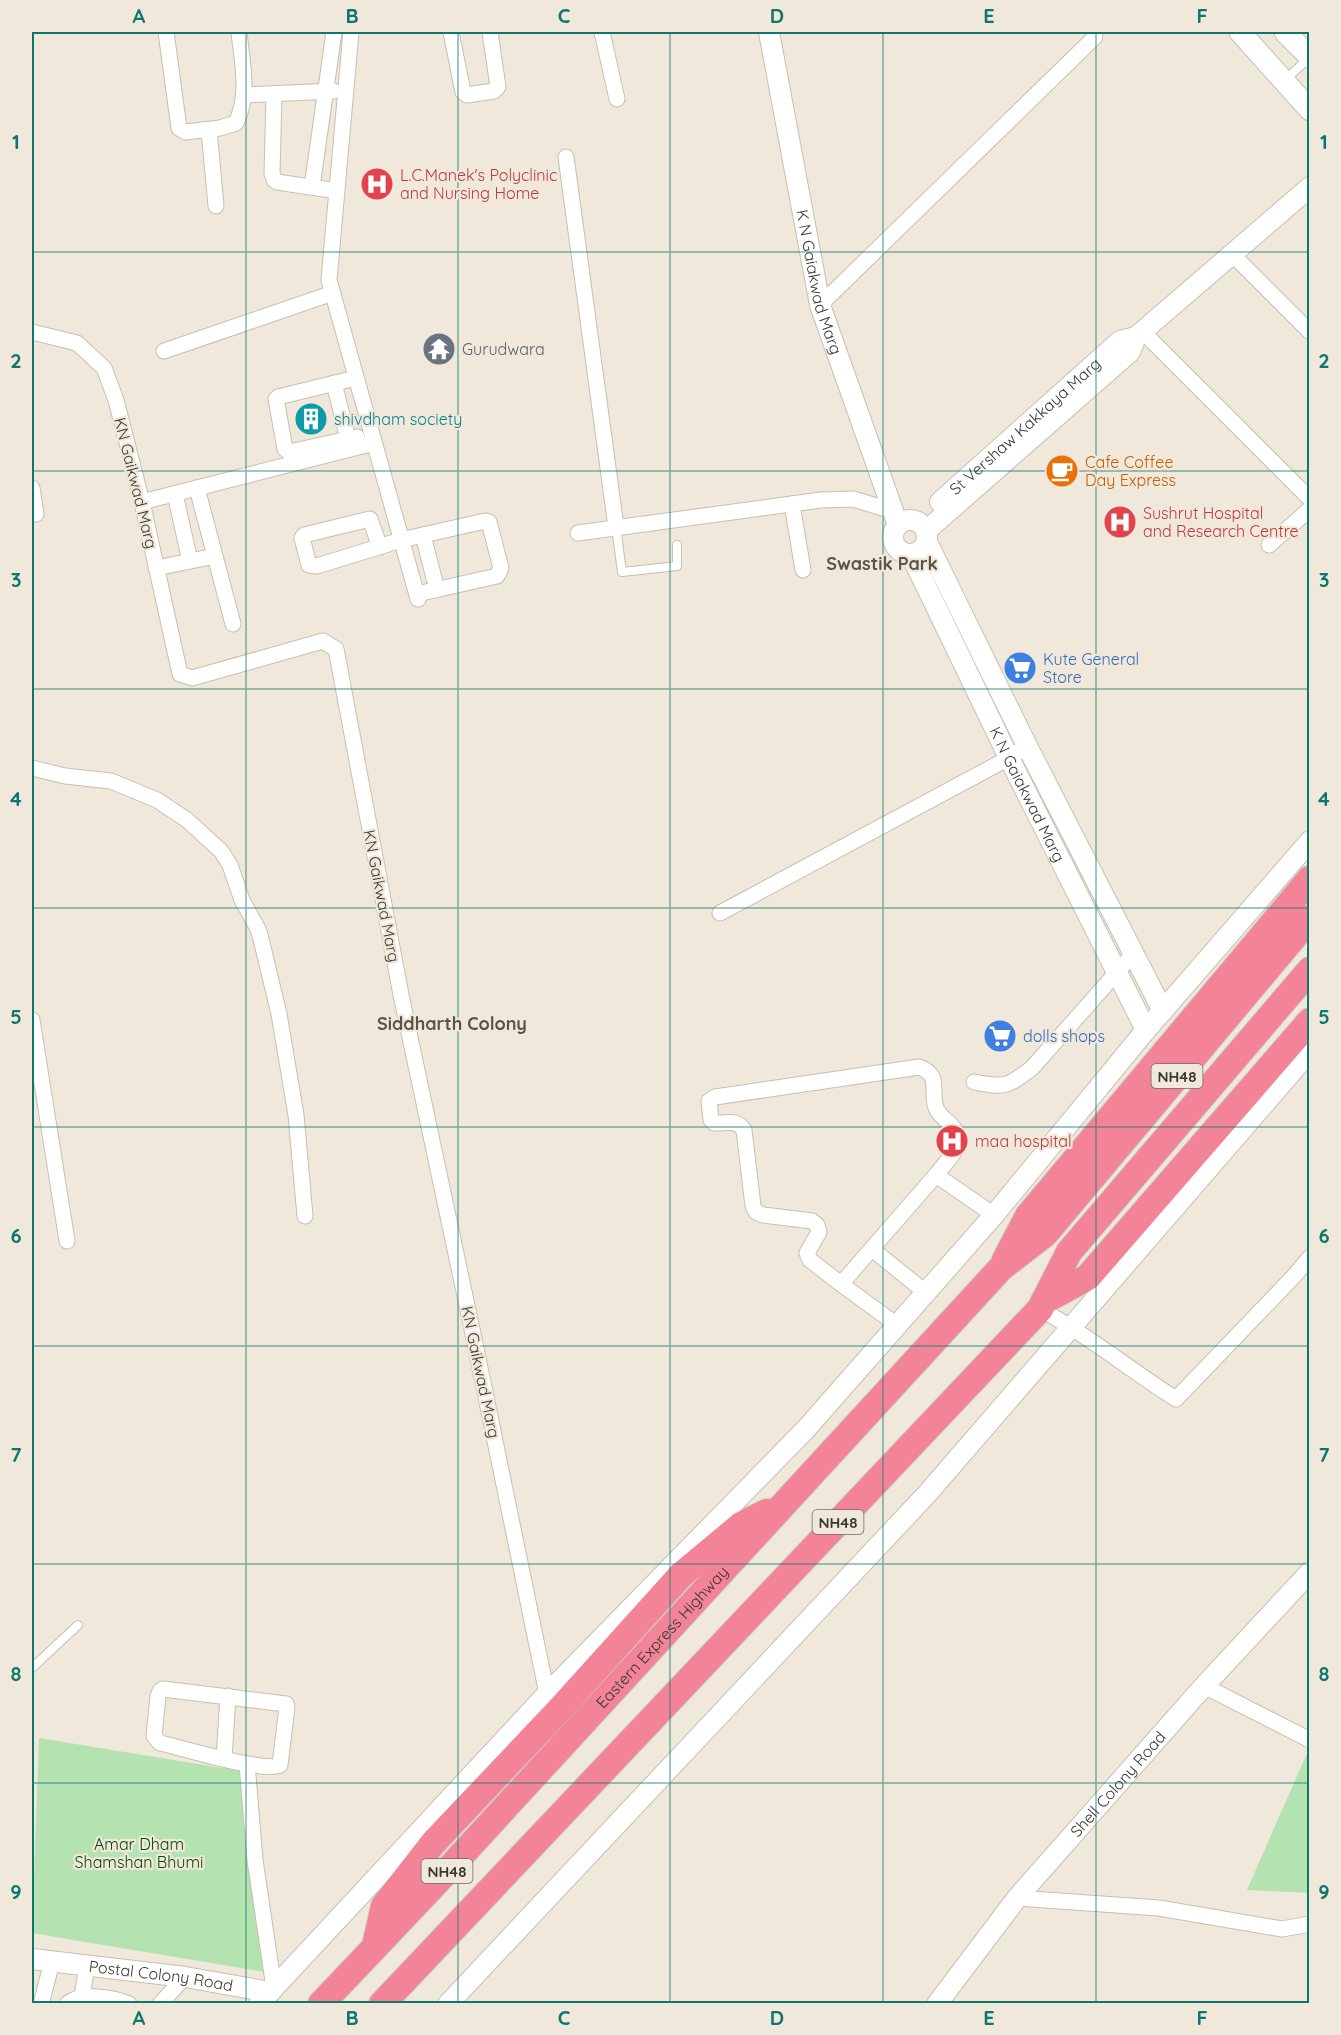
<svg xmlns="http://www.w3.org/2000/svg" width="1341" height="2035" font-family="Quicksand,sans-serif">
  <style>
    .green { fill: #b4e3b1 }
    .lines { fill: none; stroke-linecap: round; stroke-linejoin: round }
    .service-casing { stroke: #c7bfb1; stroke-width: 10 }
    .minor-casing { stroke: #c7bfb1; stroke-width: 17 }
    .tertiary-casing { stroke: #c7bfb1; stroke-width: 22 }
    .secondary-casing { stroke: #c7bfb1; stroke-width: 23 }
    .trunk-casing { stroke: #cccbca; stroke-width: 28 }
    .service { stroke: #fff; stroke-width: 8 }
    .minor { stroke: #fff; stroke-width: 15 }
    .tertiary { stroke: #fff; stroke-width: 20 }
    .secondary { stroke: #fff; stroke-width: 21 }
    .trunk { stroke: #f38397; stroke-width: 26 }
    .grid { fill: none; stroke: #0f766e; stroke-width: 1.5; stroke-opacity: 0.55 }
    .labels { text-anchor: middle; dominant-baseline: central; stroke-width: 4.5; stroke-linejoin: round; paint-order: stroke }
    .shield { fill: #f0e8da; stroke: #716c64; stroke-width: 1.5 }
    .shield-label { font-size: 15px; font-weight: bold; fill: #3b3732 }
    .health-label { font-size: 16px; fill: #be3a42; stroke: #f0e8da; text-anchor: start }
    .street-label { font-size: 16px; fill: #3b3732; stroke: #f0e8da }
    .worship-label { font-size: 16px; fill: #5b616d; stroke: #f0e8da; text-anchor: start }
    .culture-label { font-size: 16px; fill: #0d838f; stroke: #f0e8da; text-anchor: start }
    .food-label { font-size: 16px; fill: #c56008; stroke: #f0e8da; text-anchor: start }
    .shop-label { font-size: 16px; fill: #366cbe; stroke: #f0e8da; text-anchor: start }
    .park-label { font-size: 16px; fill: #004806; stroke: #f0e8da }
    .neighbourhood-label { font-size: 18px; font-weight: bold; fill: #5a5347; stroke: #f0e8da }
    .neatline { fill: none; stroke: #0f766e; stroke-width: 2 }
    .grid-label { font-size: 20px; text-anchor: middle; font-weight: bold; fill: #0f766e }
  </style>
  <rect width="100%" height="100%" fill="#f0e8da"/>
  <g class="green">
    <path d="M39,1738L247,1772L271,1973L32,1933Z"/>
    <path d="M1308,1751L1309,1893L1247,1890Z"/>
  </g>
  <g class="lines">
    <g class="service-casing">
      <g id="service">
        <path d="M1286,79L1308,59"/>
        <path d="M616,527L622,572L677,566V545"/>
        <path d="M32,1668L78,1625"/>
      </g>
    </g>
    <g class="minor-casing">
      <g id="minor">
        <path d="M166,32L179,128L185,132L220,128L236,123C250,94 242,63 239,32"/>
        <path d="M351,32L329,280L418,599"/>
        <path d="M451,32L463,92L467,95L494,91L498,87L490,32"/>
        <path d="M602,32L617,99"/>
        <path d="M274,94L272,173L274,180L277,182L337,191"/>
        <path d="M245,95L334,91"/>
        <path d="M209,130L216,206"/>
        <path d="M566,157L616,527"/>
        <path d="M312,187L334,32"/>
        <path d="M1232,254L1310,332"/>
        <path d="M820,305L1095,37"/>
        <path d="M32,332L77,343L104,368L116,400L142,502L180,674L192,678L323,641L336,649L401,995L472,1329L547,1694"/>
        <path d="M1143,332L1310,499"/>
        <path d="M164,351L333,293"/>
        <path d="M356,378L278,397L276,399L285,449L289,452L357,437"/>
        <path d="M334,383L348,439"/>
        <path d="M32,488L36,514"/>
        <path d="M197,488L233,624"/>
        <path d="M175,494L190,561"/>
        <path d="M142,502L374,443"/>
        <path d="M792,504L803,570"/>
        <path d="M578,533L821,500L853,499L893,511"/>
        <path d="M423,535L437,590"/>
        <path d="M1269,545L1310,509"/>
        <path d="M380,547L370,519L304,535L302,538L309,565L317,566L401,540L485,521L489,522L501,568L497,576L417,594"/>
        <path d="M156,568L215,556"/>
        <path d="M32,768L65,776L111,781L157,800L187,820L221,851L230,865L242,900L258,929L261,939L279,1014L296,1115L305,1216"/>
        <path d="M720,913L1009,758L1027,746"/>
        <path d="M32,1020L67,1241"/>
        <path d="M974,1082C1005,1088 1007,1087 1032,1068L1134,953"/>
        <path d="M936,1175L841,1284L810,1260L807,1253L819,1232L817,1225L812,1221L763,1215L756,1212L753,1206L744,1130C736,1118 726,1124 714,1123L711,1120L709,1101L715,1097L919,1067C944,1076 928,1093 937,1110C943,1121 958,1126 958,1140C958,1152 943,1165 936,1175L994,1215"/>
        <path d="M872,1249L925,1292"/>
        <path d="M841,1284L897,1325"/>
        <path d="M1040,1309C1088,1335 1130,1370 1176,1399L1295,1275L1310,1257"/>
        <path d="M1204,1686L1310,1740"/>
        <path d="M163,1689L286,1704L287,1707L280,1765C263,1773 183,1748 160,1743L154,1736L158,1696L160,1691Z"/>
        <path d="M224,1759L228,1696"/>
        <path d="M247,1764L255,1860L274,1988"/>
        <path d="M1017,1898L1159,1908L1282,1929L1310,1924"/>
        <path d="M82,1996L87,1966"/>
        <path d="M41,2004L52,1962"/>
        <path d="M67,2004C80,1992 114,1997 129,2004"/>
        <path d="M160,2004L185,1977"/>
      </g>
    </g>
    <g class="tertiary-casing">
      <g id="tertiary">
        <path id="s1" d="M769,32L820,305L898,525"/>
        <path id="s2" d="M940,502L1120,341L1136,337"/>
        <circle cx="910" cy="537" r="17"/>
        <path d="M926,531L1130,352L1136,337L1310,187"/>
        <path d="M927,542L1027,746L1163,1011"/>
        <path id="s3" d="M911,555L1009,758L1146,1030"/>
        <path id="s4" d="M32,1959L185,1977L270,1992"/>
        <path d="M259,2004L547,1694L806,1429L994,1215L1146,1030L1310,841"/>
        <path d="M448,2004L927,1494L1310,1051"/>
        <path id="s5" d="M937,2004L1017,1898L1204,1686L1310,1572"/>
      </g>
    </g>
    <g class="secondary-casing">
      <g id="secondary">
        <path d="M1240,32L1310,110"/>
        <path d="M1285,32L1310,57"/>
      </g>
    </g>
    <g class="trunk-casing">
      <g id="trunk">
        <path d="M1005,1260L1028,1216L1310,879"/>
        <path d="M1044,1301L1088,1277L1310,1021"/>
        <path d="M375,1946L384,1906L434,1842L561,1708L681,1575L741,1525L767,1512"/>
        <path id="s6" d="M321,2004L433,1886L1001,1268L1045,1234L1310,918"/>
        <path d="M382,2004L1040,1309L1069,1252L1310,970"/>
      </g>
    </g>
    <use href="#service" class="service"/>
    <use href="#minor" class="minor"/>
    <use href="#tertiary" class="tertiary"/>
    <use href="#secondary" class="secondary"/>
    <use href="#trunk" class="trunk"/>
  </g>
  <path class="grid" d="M246,32V2004M458,32V2004M670,32V2004M883,32V2004M1096,32V2004M32,252H1310M32,471H1310M32,689H1310M32,908H1310M32,1127H1310M32,1346H1310M32,1564H1310M32,1783H1310"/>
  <defs>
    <g id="hospital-disc" transform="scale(1.725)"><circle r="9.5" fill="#e0444e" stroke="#f0e8da"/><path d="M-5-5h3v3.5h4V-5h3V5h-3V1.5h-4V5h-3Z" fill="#fff"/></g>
    <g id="temple-disc" transform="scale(1.725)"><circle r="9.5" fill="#6b7280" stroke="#f0e8da"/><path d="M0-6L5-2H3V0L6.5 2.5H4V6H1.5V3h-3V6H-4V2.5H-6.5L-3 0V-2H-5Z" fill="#fff"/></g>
    <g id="building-disc" transform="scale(1.725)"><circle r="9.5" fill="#0f9aa8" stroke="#f0e8da"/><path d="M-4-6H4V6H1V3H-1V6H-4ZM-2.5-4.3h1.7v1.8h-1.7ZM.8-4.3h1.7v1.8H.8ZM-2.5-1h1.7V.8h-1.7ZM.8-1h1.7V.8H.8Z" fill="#fff"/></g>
    <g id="cafe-disc" transform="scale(1.725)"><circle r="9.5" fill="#e8710a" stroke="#f0e8da"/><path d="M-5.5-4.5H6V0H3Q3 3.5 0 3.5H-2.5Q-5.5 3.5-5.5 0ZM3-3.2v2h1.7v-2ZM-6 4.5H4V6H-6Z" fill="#fff"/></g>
    <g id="supermarket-disc" transform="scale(1.725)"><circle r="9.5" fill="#3f7fe0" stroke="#f0e8da"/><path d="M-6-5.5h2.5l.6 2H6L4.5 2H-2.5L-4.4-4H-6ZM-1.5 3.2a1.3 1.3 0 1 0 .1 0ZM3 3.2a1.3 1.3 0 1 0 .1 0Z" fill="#fff"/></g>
  </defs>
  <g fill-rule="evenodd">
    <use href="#hospital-disc" x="377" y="184"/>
    <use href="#temple-disc" x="439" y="349"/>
    <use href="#building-disc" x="311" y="419"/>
    <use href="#cafe-disc" x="1062" y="471"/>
    <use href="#hospital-disc" x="1120" y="522"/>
    <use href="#supermarket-disc" x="1020" y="668"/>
    <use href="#supermarket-disc" x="1000" y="1036"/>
    <use href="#hospital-disc" x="952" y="1141"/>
  </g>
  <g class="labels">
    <g class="shield">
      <rect x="1151.5" y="1064" width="51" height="24" rx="4.5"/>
      <rect x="812.5" y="1510" width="51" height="24" rx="4.5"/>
      <rect x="421.5" y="1859" width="51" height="24" rx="4.5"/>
    </g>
    <g class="shield-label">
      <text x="1177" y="1076">NH48</text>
      <text x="838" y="1522">NH48</text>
      <text x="447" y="1871">NH48</text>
    </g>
    <g class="health-label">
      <text x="400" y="175">L.C.Manek's Polyclinic<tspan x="400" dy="18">and Nursing Home</tspan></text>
      <text x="1143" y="513">Sushrut Hospital<tspan x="1143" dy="18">and Research Centre</tspan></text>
      <text x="975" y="1141">maa hospital</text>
    </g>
    <g class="street-label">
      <text stroke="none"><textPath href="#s1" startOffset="255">K N Gaiakwad Marg</textPath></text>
      <text stroke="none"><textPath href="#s2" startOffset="114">St Vershaw Kakkaya Marg</textPath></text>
      <text transform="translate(136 483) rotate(76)">KN Gaikwad Marg</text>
      <text stroke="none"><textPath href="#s3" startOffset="266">K N Gaiakwad Marg</textPath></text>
      <text transform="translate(382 896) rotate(79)">KN Gaikwad Marg</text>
      <text transform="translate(481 1372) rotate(78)">KN Gaikwad Marg</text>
      <text stroke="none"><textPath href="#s6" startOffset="501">Eastern Express Highway</textPath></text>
      <text stroke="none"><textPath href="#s5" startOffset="285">Shell Colony Road</textPath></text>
      <text stroke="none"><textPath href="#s4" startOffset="130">Postal Colony Road</textPath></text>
    </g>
    <g class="worship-label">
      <text x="462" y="349">Gurudwara</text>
    </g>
    <g class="culture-label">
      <text x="334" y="419">shivdham society</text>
    </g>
    <g class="food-label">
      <text x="1085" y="462">Cafe Coffee<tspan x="1085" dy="18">Day Express</tspan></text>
    </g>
    <g class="shop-label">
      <text x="1043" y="659">Kute General<tspan x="1043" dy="18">Store</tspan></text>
      <text x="1023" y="1036">dolls shops</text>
    </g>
    <g class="park-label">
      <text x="139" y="1844">Amar Dham<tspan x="139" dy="18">Shamshan Bhumi</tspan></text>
    </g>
    <g class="neighbourhood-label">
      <text x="882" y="563">Swastik Park</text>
      <text x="452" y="1023">Siddharth Colony</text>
    </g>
  </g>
  <rect width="1341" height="2035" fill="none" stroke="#f0e8da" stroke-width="66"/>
  <rect x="33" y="33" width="1275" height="1969" class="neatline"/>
  <g class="grid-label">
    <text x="139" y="23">A</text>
    <text x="352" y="23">B</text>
    <text x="564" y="23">C</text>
    <text x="777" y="23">D</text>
    <text x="989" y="23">E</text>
    <text x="1202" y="23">F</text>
    <text x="16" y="149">1</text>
    <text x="1324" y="149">1</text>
    <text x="16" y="368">2</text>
    <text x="1324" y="368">2</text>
    <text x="16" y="587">3</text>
    <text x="1324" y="587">3</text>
    <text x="16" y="806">4</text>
    <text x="1324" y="806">4</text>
    <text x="16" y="1024">5</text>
    <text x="1324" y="1024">5</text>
    <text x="16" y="1243">6</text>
    <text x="1324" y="1243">6</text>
    <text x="16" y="1462">7</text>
    <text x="1324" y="1462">7</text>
    <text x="16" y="1681">8</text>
    <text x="1324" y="1681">8</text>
    <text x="16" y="1899">9</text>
    <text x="1324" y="1899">9</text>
    <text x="139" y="2025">A</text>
    <text x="352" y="2025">B</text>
    <text x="564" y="2025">C</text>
    <text x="777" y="2025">D</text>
    <text x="989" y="2025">E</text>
    <text x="1202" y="2025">F</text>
  </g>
</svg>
